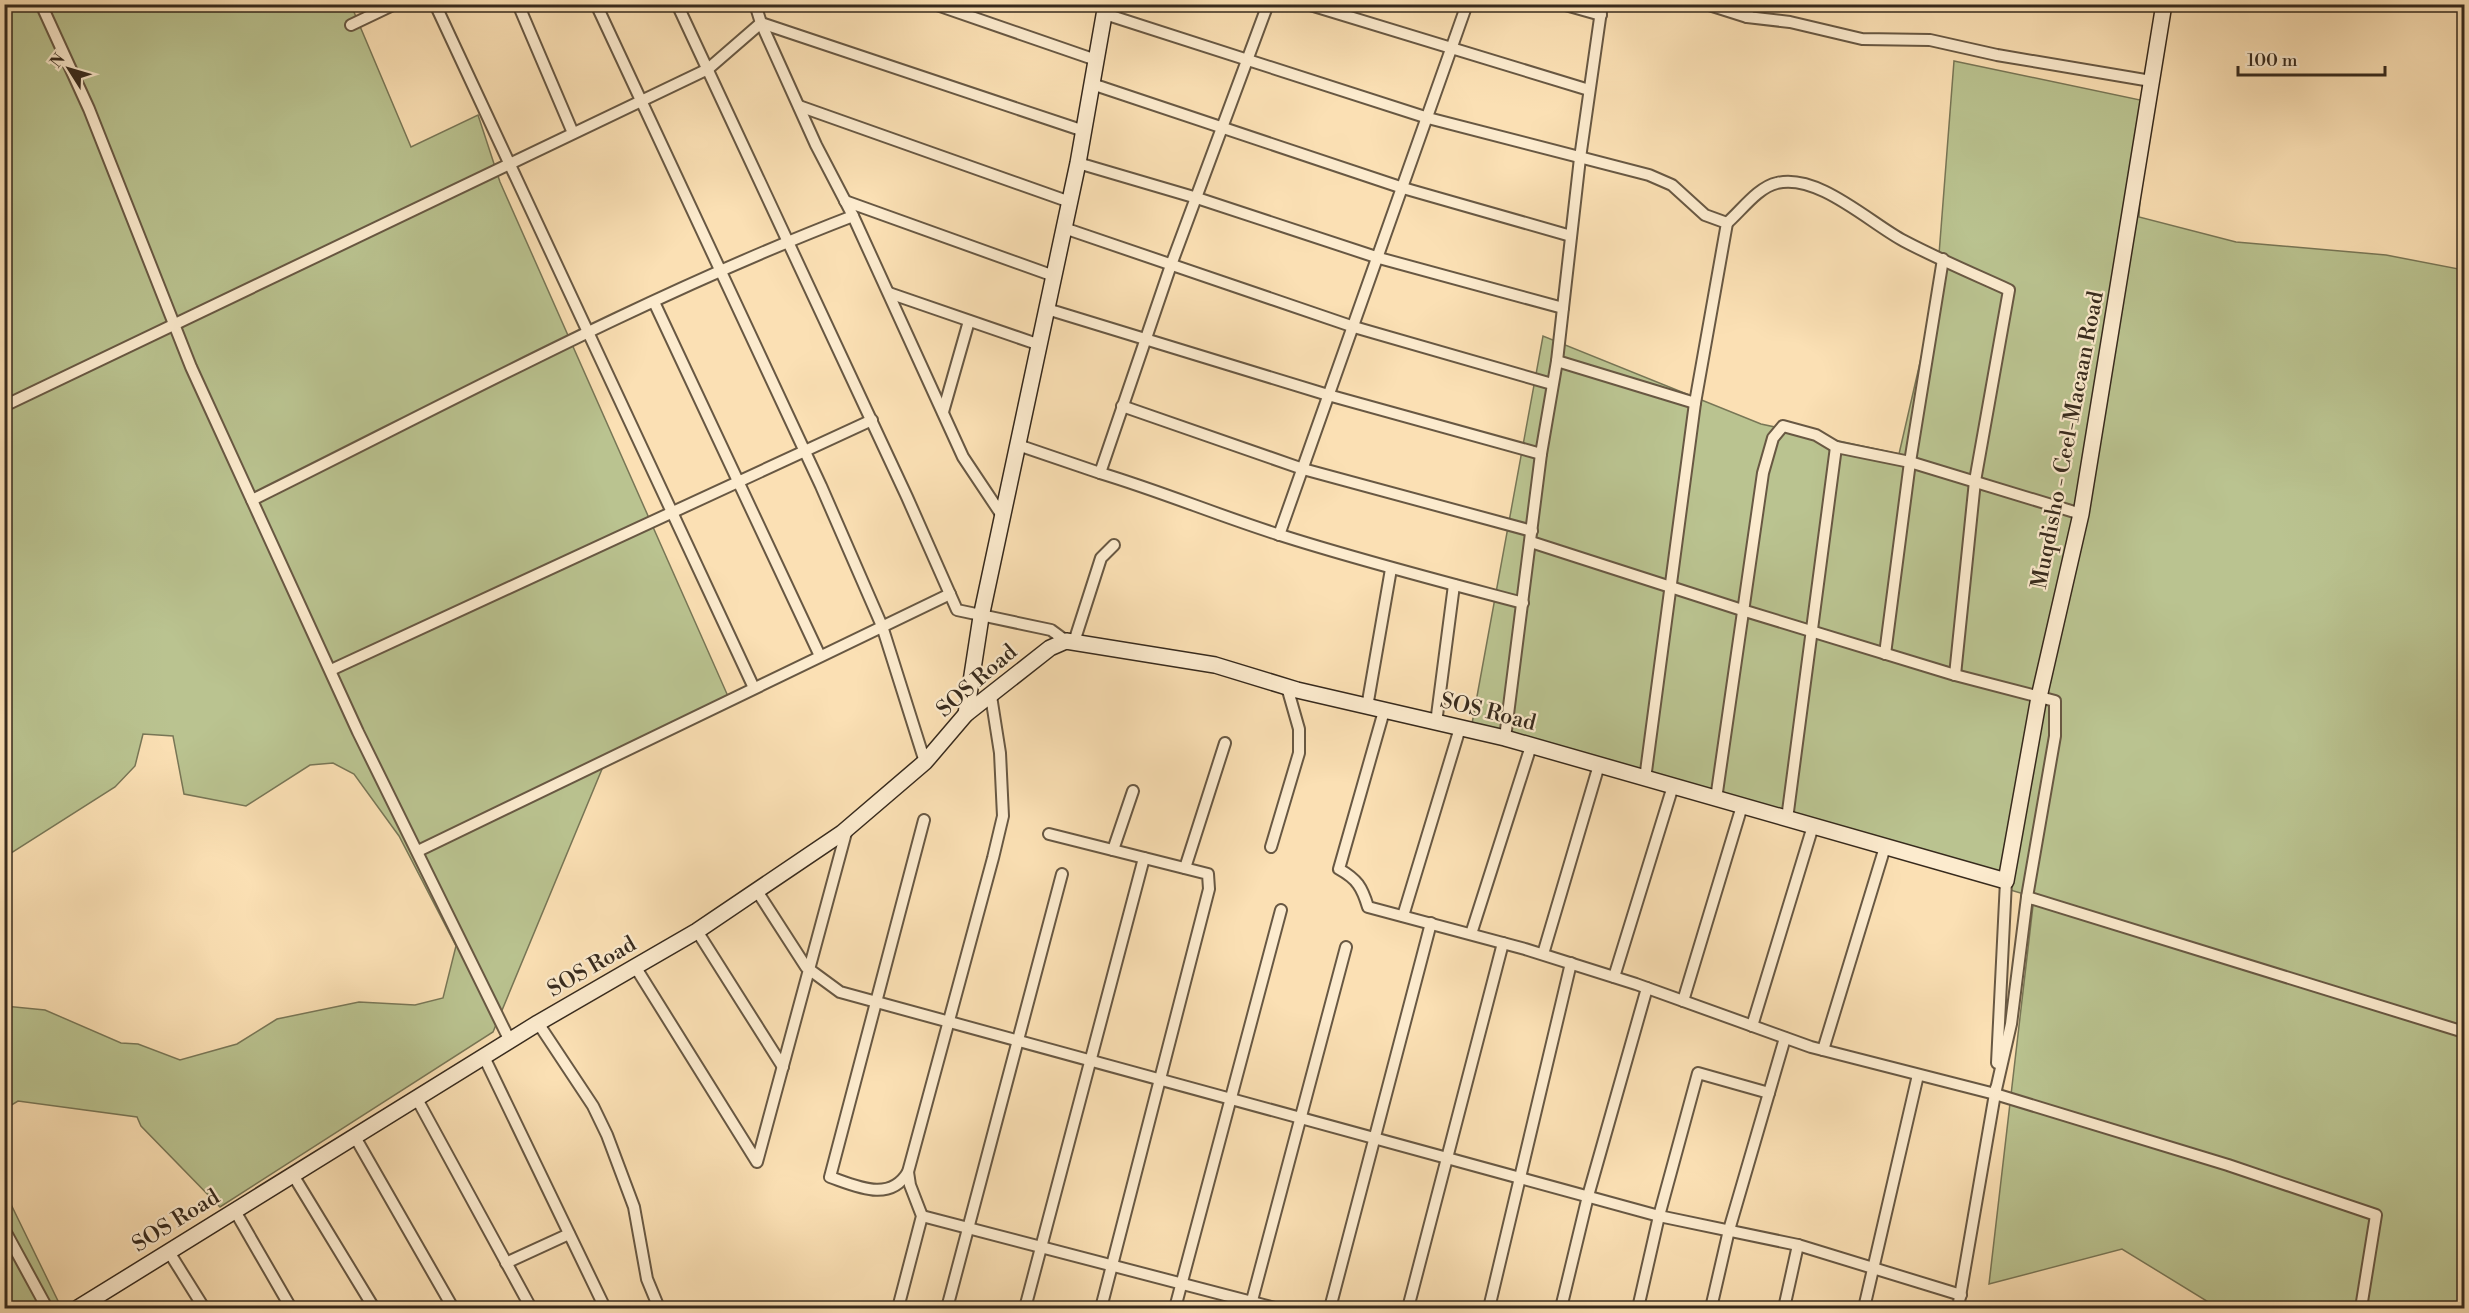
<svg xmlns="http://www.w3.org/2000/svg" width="2469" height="1313" font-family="'Libre Bodoni',serif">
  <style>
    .green { fill: #bac390; stroke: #787656; stroke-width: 1.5 }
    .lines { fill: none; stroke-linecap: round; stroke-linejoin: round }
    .street-casing { stroke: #685843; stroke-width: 14 }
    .secondary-casing { stroke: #372a1d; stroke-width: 18 }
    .street { stroke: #fcebce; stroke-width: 10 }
    .secondary { stroke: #fcebce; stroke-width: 15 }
    .labels { text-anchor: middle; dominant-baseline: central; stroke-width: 4.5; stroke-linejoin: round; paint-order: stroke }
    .street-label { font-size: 22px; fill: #372a1d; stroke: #fcebce }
  </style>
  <rect width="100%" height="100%" fill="#fbe0b4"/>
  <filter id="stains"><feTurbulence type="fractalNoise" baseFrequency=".00333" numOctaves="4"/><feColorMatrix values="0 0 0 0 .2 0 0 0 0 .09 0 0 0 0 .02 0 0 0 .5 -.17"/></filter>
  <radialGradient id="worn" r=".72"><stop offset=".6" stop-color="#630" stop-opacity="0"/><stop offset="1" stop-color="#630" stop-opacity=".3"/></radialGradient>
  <g class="green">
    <path d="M5,5H351L411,147L478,115L500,182L731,703L607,757L493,1032L220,1207L141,1126L137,1117L18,1101L5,1109V1006L45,1010L121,1043L138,1044L180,1060L237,1044L277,1019L359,1002L415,1005L443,998L456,946L399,836L354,774L333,763L310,765L246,806L184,794L173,736L143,734L135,766L115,787L5,857Z"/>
    <path d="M1954,61L2145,101L2139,217L2236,242L2386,255L2464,270V1308H2218L2122,1249L1989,1284L2034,897L1471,729L1543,336L1761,424L1899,454L1936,293Z"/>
    <path d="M4,1190L59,1303L50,1308H5Z"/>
  </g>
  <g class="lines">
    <g class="street-casing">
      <g id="street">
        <path d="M41,4L89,109L191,367L358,732L510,1041"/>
        <path d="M435,4L754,688"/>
        <path d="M518,4L573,133"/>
        <path d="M596,4L821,486L882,626L925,762"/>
        <path d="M677,4L907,497L957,610L1051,630L1066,641"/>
        <path d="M934,4L1096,60"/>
        <path d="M1307,4L1589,90"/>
        <path d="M1562,4L1601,15"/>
        <path d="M1706,4L1747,17L1790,22L1862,39L1930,40L1997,55L2151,81"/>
        <path d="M1105,14L1428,118L1649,175L1672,185L1705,215L1727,223L1695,403L1645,779"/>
        <path d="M1747,17L1749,4"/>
        <path d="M351,25L395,4"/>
        <path d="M1092,84L1403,188L1571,236"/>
        <path d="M799,106L1070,202"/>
        <path d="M1078,163L1197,198L1379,258L1563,308"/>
        <path d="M845,201L1054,276"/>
        <path d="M853,216L963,457L1003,517"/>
        <path d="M1727,223C1741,211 1758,187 1777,183C1818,173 1870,223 1904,241C1938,259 1974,274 2009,290L1975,481L1955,675"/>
        <path d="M1064,228L1354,327L1552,384"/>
        <path d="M889,293L1040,345"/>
        <path d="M654,302L820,656"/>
        <path d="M1047,309L1328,395L1541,454"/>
        <path d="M1557,361L1695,403"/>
        <path d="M4,406L708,69L761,23L1084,131"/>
        <path d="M1122,406L1303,469L1532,531"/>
        <path d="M943,412L969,321"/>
        <path d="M1018,445L1100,473L1171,265L1268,4"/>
        <path d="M1100,473C1160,491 1217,515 1277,534C1358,560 1440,581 1523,603"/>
        <path d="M252,500C450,402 647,295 853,216L816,145L761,23L755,4"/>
        <path d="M1279,535L1467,4"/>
        <path d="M1531,542L1742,610L1955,675L2055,701V736L2027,897"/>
        <path d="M1074,642L1101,558L1114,545"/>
        <path d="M1885,654L1910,462L1943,259"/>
        <path d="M331,670L872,420"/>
        <path d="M1367,707L1391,569"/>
        <path d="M1384,711L1339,869C1357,879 1362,887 1368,907L1525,949L1636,984L1811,1047L1995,1094L2228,1165L2376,1215L2361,1308"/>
        <path d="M1436,723L1454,585"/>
        <path d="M1505,738L1541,454L1557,361L1580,158L1602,4"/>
        <path d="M1716,799L1763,473L1773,438L1783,426L1816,435L1836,447L1910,462L2081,514"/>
        <path d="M1787,819L1836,447"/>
        <path d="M924,820L830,1177C856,1186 890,1203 908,1172L993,858L1003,816L1000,753L991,696"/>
        <path d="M1049,834L1208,874L1209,889L1101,1308"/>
        <path d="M1271,847L1299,753V729L1287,687"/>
        <path d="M1113,850L1133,791"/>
        <path d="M418,851L950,594"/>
        <path d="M1185,868L1225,743"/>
        <path d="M757,891L806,967L840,992L1659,1216L1798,1245L1961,1295"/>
        <path d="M1403,916L1460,728"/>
        <path d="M697,931L783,1067"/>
        <path d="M1471,934L1531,746"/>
        <path d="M1543,954L1599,765"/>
        <path d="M636,968L757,1162L847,829"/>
        <path d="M1614,977L1673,786"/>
        <path d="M1683,1001L1742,806"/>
        <path d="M538,1023L593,1106L607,1135L634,1207L647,1279L659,1308"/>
        <path d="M1752,1026L1813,826"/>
        <path d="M1823,1050L1885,847"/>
        <path d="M484,1057L605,1308"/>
        <path d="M1997,1063L2006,881"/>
        <path d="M1995,1094L2011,1024L2027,897L2464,1032"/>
        <path d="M417,1099L531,1308"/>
        <path d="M355,1137L453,1308"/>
        <path d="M293,1175L374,1308"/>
        <path d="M235,1211L291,1308"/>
        <path d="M922,1216L1275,1308"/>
        <path d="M4,1229L47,1308"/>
        <path d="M169,1252L204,1308"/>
        <path d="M506,1263L569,1234"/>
        <path d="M898,1308L922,1216L910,1185L908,1172"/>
        <path d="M947,1308L1062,874"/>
        <path d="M1025,1308L1144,858"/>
        <path d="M1175,1308L1281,910"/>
        <path d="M1250,1308L1346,947"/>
        <path d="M1330,1308L1431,923"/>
        <path d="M1408,1308L1503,943"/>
        <path d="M1489,1308L1571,963"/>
        <path d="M1561,1308L1588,1196L1647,988"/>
        <path d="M1638,1308L1659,1216L1698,1073L1769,1093"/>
        <path d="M1711,1308L1729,1230L1785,1038"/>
        <path d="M1784,1308L1798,1245"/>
        <path d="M1864,1308L1918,1075"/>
        <path d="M1958,1308L1996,1088"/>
      </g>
    </g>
    <g class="secondary-casing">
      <g id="secondary">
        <path d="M966,714L981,617L1078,163L1106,4"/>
        <path d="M78,1308L538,1023L697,931L842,833L925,762L966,714L1050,648L1066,641L1215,665L1297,690L1505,738L2006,881L2039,697L2081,514L2164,4"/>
      </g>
    </g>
    <use href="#street" class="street"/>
    <use href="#secondary" class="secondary"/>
  </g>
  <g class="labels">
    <g class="street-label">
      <text transform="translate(2068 440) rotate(-79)">Muqdisho - Ceel-Macaan Road</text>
      <text transform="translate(977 681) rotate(-41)">SOS Road</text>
      <text transform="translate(1488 712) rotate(14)">SOS Road</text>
      <text transform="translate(592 967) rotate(-30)">SOS Road</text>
      <text transform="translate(176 1221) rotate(-32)">SOS Road</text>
    </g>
  </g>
  <rect width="2469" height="1313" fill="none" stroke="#fbe0b4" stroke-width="24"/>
  <rect x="6" y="6" width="2457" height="1301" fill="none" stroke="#372a1d" stroke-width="3"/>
  <rect x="12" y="12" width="2445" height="1289" fill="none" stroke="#372a1d" stroke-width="1.5"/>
  <g transform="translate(69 69) rotate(307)" stroke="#fcebce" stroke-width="4.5" paint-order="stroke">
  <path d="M0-4.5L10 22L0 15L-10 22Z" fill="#372a1d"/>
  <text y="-9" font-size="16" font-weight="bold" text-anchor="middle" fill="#372a1d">N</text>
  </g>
  <path d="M2238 66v9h147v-9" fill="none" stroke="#372a1d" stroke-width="3"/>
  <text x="2247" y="66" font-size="18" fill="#372a1d" stroke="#fcebce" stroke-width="4.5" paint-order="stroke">100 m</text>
  <rect width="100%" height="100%" filter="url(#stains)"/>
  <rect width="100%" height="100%" fill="url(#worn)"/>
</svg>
